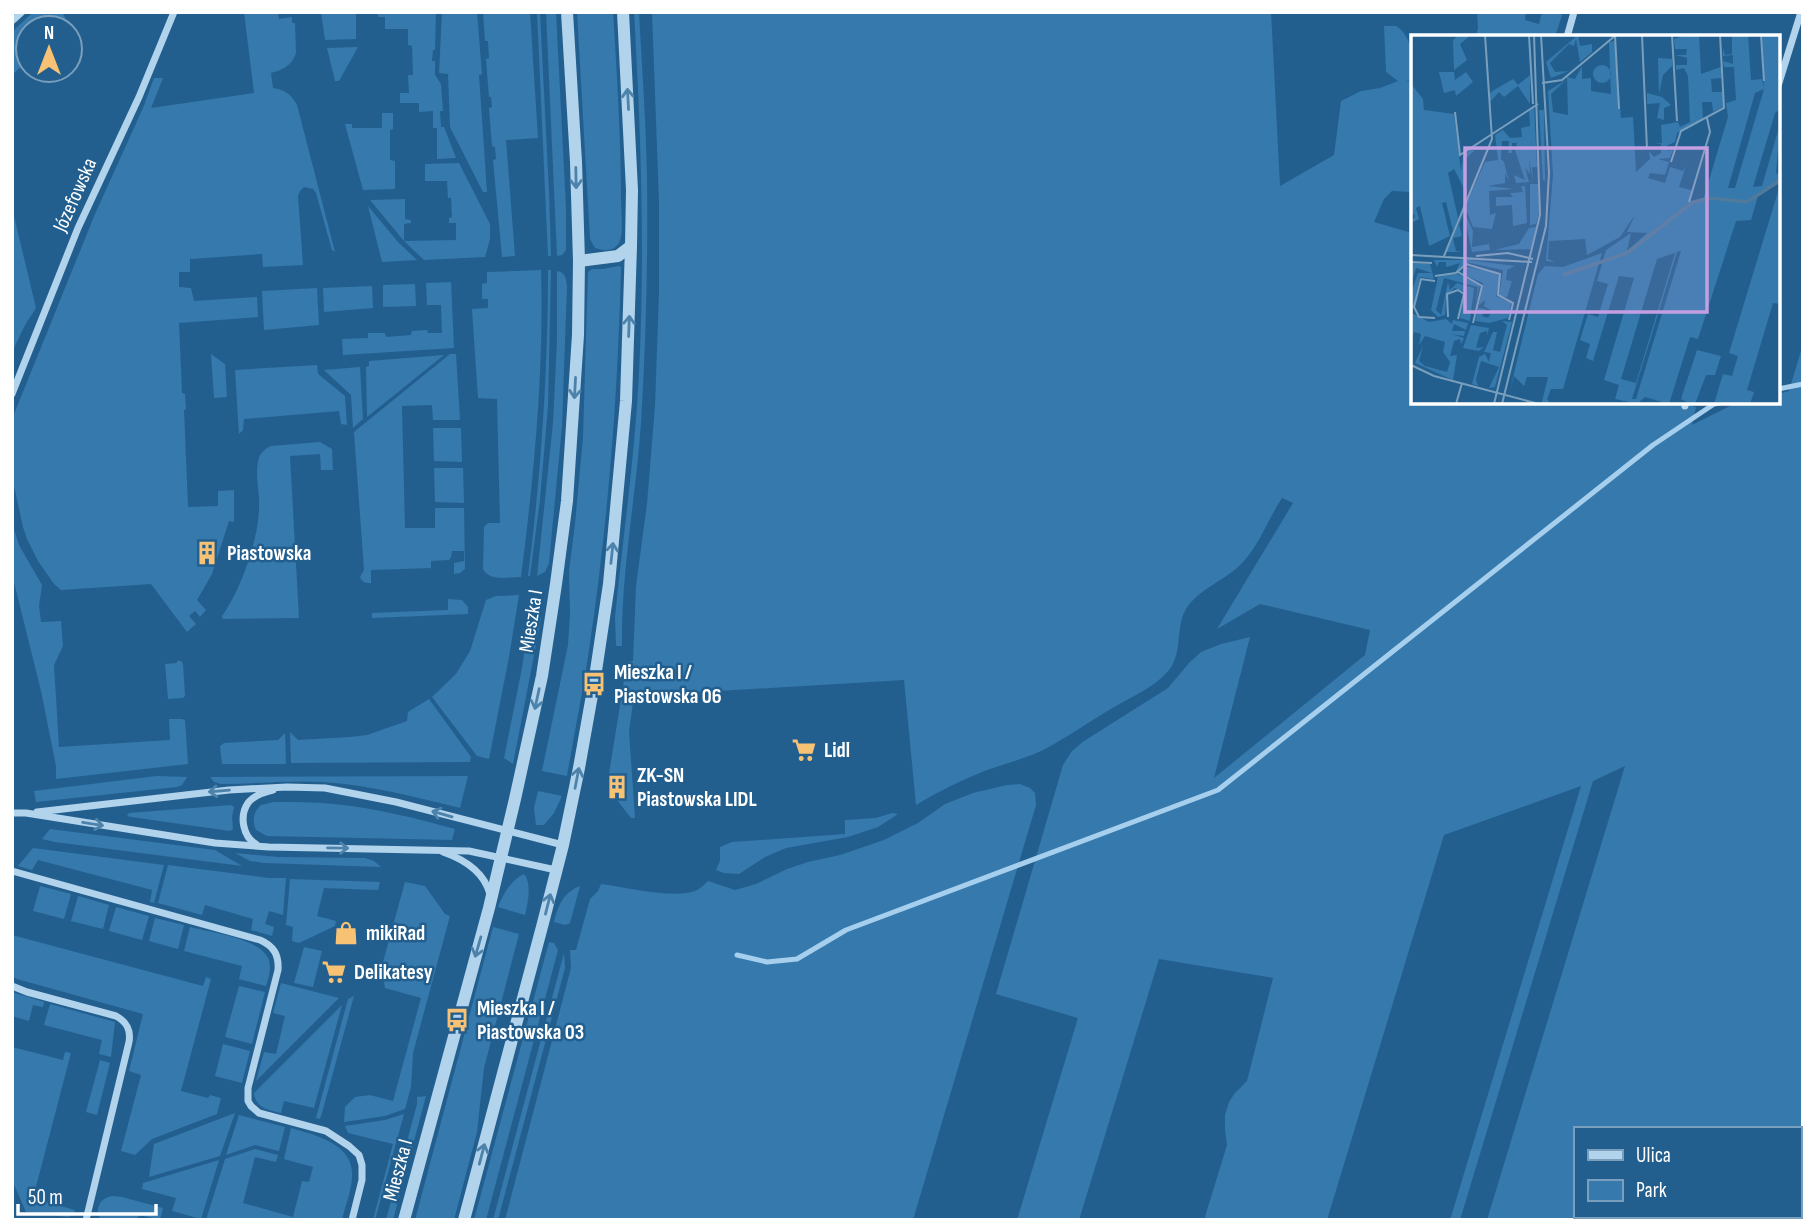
<svg xmlns="http://www.w3.org/2000/svg" width="1815" height="1232" font-family="'Sofia Sans Condensed',sans-serif">
  <style>
    .green { fill: #3679ad; fill-rule: evenodd }
    .lines { fill: none; stroke-linecap: round; stroke-linejoin: round }
    .stream { stroke: #a6cfed; stroke-width: 5 }
    .minor { stroke: #b2d3ec; stroke-width: 7 }
    .tertiary { stroke: #b2d3ec; stroke-width: 12 }
    .oneway { stroke: #4d82ab }
    .labels { text-anchor: middle; dominant-baseline: central; stroke-width: 5; stroke-linejoin: round; paint-order: stroke }
    .street-label { font-size: 21px; fill: #fff; stroke: #225f8f }
    .poi-label { font-size: 21px; font-weight: bold; fill: #fff; stroke: #225f8f; text-anchor: start }
    .inset-river { fill: none; stroke: #507a9c; stroke-width: 3.5 }
    .inset-road { fill: none; stroke: #7a9fbc; stroke-width: 2 }
    .view { fill: #c4a0e2; fill-opacity: 0.15; stroke: #c4a0e2; stroke-width: 3.5 }
    .inset-edge { fill: none; stroke: #fff; stroke-width: 3.5 }
  </style>
  <rect width="100%" height="100%" fill="#225f8f"/>
  <g class="green">
    <path d="M33,12H62L69,24L64,28H28V60L12,75V32Z"/>
    <path d="M244,12H278L279,19L292,17V23H295L296,53C292,66 282,70 271,73L273,88C285,90 291,94 297,105L335,252L332,250L316,193L313,189L304,187L300,191L298,196L303,265L263,267L262,254L190,259V272H179V287L191,288L194,301L257,297L258,317L179,323L182,393L185,394L186,409L184,410L188,507L218,506V491L234,490V522L229,521L212,574L197,600L206,610L200,617L195,611L189,616L196,624L187,632L151,584L61,590L54,584L38,561L27,539L23,527L12,477V419L95,214L143,108L154,78H163L151,108L254,93Z"/>
    <path d="M321,12H356V39L325,40Z"/>
    <path d="M378,12H436L435,50H433L432,61H435V75L441,84L443,111H440L441,127H444L456,158L437,159V128H433V111L419,112V103H400V93H409L408,75H413L412,46L408,45V29H385V17H378Z"/>
    <path d="M442,12H477L482,74L479,75L487,192H483L450,127L448,74L439,73Z"/>
    <path d="M483,12H530L538,138L506,140L515,256L502,257L493,160L496,159L495,147L492,146L489,108L492,107L491,97H489L486,59L489,58L488,41H485Z"/>
    <path d="M537,12H540L549,192L551,256H548Z"/>
    <path d="M546,12H556L566,208V250L562,255L557,256Z"/>
    <path d="M577,12H613C617,75 621,138 621,200C621,210 624,235 619,243C613,252 604,251 595,248L590,239Z"/>
    <path d="M634,12H639C642,67 646,122 647,178C648,259 646,341 641,423C636,497 621,571 622,646H616L615,617C623,536 635,455 639,374C645,253 641,133 634,12Z"/>
    <path d="M652,12H1271L1280,186L1334,155L1341,101L1361,91L1380,88L1398,81L1386,72L1384,26H1396C1414,37 1412,61 1412,80L1406,81L1412,82V192L1392,191L1384,199L1374,222L1412,233V402L1678,403L1696,407L1692,425L1732,405L1741,402H1778V394L1789,391L1803,344V1220H1487L1625,766L1593,781L1460,1220H1450L1581,786L1444,835L1327,1220H1204L1227,1145L1225,1130V1115L1229,1102L1235,1093L1247,1081L1273,978L1159,959L1079,1220H1017L1078,1018L996,994L1063,765L1072,751L1084,741L1168,688L1189,663L1201,652L1221,644L1250,637L1214,778L1365,655L1370,630L1260,604L1217,629L1293,503L1282,498C1268,519 1260,544 1243,562C1227,580 1199,588 1186,609C1175,627 1183,653 1169,670C1155,687 1133,696 1116,706C1093,719 1071,735 1047,748C1028,758 1007,763 987,770C962,780 939,791 916,805L904,680L634,696L629,731L635,818H631L613,795L612,788L607,786L627,662L633,661L636,586L647,504L655,406L659,292V202ZM1575,1129H1799V1216H1575Z"/>
    <path d="M1477,12H1526L1525,20L1539,24L1542,12H1563L1555,37H1475L1478,29Z"/>
    <path d="M358,47L339,81H335L327,48Z"/>
    <path d="M382,113H393V129L390,130V160L395,161V189L363,190L345,124H352V128H382Z"/>
    <path d="M459,163L490,224V239L485,257L424,260L404,241L370,200L405,199V219L411,220V223L404,224V241L456,240V223H449V218L452,217L451,198H448L447,181H425V164Z"/>
    <path d="M368,206L398,242L417,260L382,262Z"/>
    <path d="M12,208L36,308L25,325L14,348L12,339Z"/>
    <path d="M618,266L621,267C618,395 608,523 589,650C583,692 574,734 567,776L542,771L568,645L570,614L569,571L575,524L583,437L588,272L592,269H603Z"/>
    <path d="M541,270C544,373 534,475 521,577C508,577 490,582 483,569L484,527L488,523H500L497,399L478,398L472,309L488,308V299H482V284L487,283V272Z"/>
    <path d="M548,270H551L548,406L540,500L530,576H528C541,474 548,373 548,270Z"/>
    <path d="M557,271C565,272 566,278 567,286L562,426L549,563L545,572L537,576L553,423L557,341Z"/>
    <path d="M451,282L454,348L343,355L342,339L368,338V333H385L386,337L411,335L412,331L427,330L428,333H442L441,305H427L426,283Z"/>
    <path d="M415,284L416,306L383,307V285Z"/>
    <path d="M372,286L373,308L324,312L323,288Z"/>
    <path d="M317,288L319,325L264,330L262,291Z"/>
    <path d="M211,354L225,364L227,397L214,398Z"/>
    <path d="M450,354H456L460,420H433L432,405L402,406L405,528H435V508H464L465,569L460,573L454,574V563L464,561V551H452L451,557L449,560L431,561V568L371,570V583C365,583 362,582 360,577L364,570L354,432Z"/>
    <path d="M444,355L367,417L366,367L369,366V361Z"/>
    <path d="M317,365L318,374L345,396L347,425L341,424L339,411L244,419L243,430L239,434L235,370Z"/>
    <path d="M360,367L363,419L353,428L351,395L324,370Z"/>
    <path d="M433,428H461L462,462L434,461Z"/>
    <path d="M320,442L332,449L333,470H321L320,454L290,456L299,618L223,619L222,616C241,590 259,538 259,507C260,492 255,476 258,462C259,454 264,449 271,446Z"/>
    <path d="M434,468H463L464,503L435,502Z"/>
    <path d="M12,523L19,545L42,585L39,606L41,622L61,621L63,646L54,665L59,747L170,740L169,719H182L185,720L188,764L56,779V766L41,691L12,574Z"/>
    <path d="M519,595L509,657L489,759L477,756L432,697L456,674L470,651L486,600L496,596Z"/>
    <path d="M533,596L540,602L541,619L513,764L504,758L522,668Z"/>
    <path d="M448,599L462,600L468,607V614L372,618V613L448,610Z"/>
    <path d="M177,661H181L183,664L185,696L183,698L168,699L165,664L177,663Z"/>
    <path d="M429,699L471,757L470,762L291,763L290,732L298,740L350,737L367,735L407,721L408,712Z"/>
    <path d="M285,733L286,764H222L220,746L224,743L278,740Z"/>
    <path d="M157,776L187,777L182,785L177,787L36,802L34,791Z"/>
    <path d="M468,776L460,808C415,797 370,785 323,782C289,780 255,784 221,784L214,782L210,777Z"/>
    <path d="M1020,784L1030,788L1035,793L1036,805L913,1220H505L571,968L570,950H576L590,899L598,891L601,884C625,887 673,899 695,891C700,889 704,885 708,881L735,890L756,884L787,869L808,862L840,855L884,840L918,823L945,804L973,793L1007,785Z"/>
    <path d="M538,791L562,796L554,813L544,825H536L534,808Z"/>
    <path d="M274,802C294,802 314,802 334,804C375,808 415,818 455,829L452,840L267,836L256,830C252,821 253,812 261,805Z"/>
    <path d="M231,805L234,807L232,817L233,829L230,831L131,817L127,816L129,813Z"/>
    <path d="M892,813L898,814L878,827L848,837L786,848L765,857L739,874L724,873L716,870L720,861V847L732,842L845,834V820L876,818Z"/>
    <path d="M50,829L215,850L242,866L55,842L42,839Z"/>
    <path d="M33,848L164,865L154,903L150,902L152,890L38,860L32,870L18,866Z"/>
    <path d="M235,853L278,857L365,858L374,861L381,867L264,863L250,861Z"/>
    <path d="M168,865L269,878H286L283,915L269,911L265,924L274,927L272,936L251,930L253,919L205,905L202,915L158,903Z"/>
    <path d="M524,874C532,884 528,902 525,915L498,907C503,894 511,880 524,874Z"/>
    <path d="M290,879L380,882L378,890L324,888L317,916L336,921L335,926L299,943L292,941L293,927L286,925Z"/>
    <path d="M405,882L425,886L445,914L450,916L413,1053L411,1087L405,1109L385,1116L344,1122L345,1107L355,1097L370,1095L393,1101L421,998L385,988L382,972L383,962Z"/>
    <path d="M40,886L71,894L64,919L33,911Z"/>
    <path d="M580,886L570,923L565,925L554,922C558,905 563,893 580,886Z"/>
    <path d="M78,896L109,905L103,929L71,921Z"/>
    <path d="M116,907L149,916L142,940L109,931Z"/>
    <path d="M155,918L184,925L178,949L149,941Z"/>
    <path d="M190,927C210,932 260,939 268,958C272,967 269,977 266,986L239,979L242,966L184,951Z"/>
    <path d="M493,927L519,934L484,1068L477,1132L454,1220H415Z"/>
    <path d="M12,935L203,986L206,977L211,979L181,1091L208,1098L210,1095L221,1098L217,1114L152,1139L135,1155L121,1151L141,1075L129,1071L143,1014L17,979L12,976Z"/>
    <path d="M549,942L554,943L558,950L486,1220H474Z"/>
    <path d="M304,947L322,951L313,987L294,983Z"/>
    <path d="M564,953L565,968L498,1220H493Z"/>
    <path d="M281,983L339,998L256,1081L264,1052L276,1054L285,1016L273,1013Z"/>
    <path d="M239,986L265,992L252,1044L225,1037Z"/>
    <path d="M12,992L44,1002L43,1007L33,1005L29,1021L12,1016Z"/>
    <path d="M354,996L322,1113L320,1119L316,1118L348,999Z"/>
    <path d="M50,1004L115,1022L111,1057L99,1054L102,1040L44,1025Z"/>
    <path d="M342,1005L314,1108L284,1101L281,1113C268,1110 256,1108 254,1093Z"/>
    <path d="M223,1044L250,1051L242,1083L215,1076Z"/>
    <path d="M12,1047L63,1060L65,1052L71,1053L33,1198L75,1210L73,1215L68,1217L26,1212L12,1180Z"/>
    <path d="M100,1060L110,1063L97,1115L86,1112Z"/>
    <path d="M426,1096L393,1220H386L417,1104V1097Z"/>
    <path d="M235,1113L220,1156L149,1177L154,1144Z"/>
    <path d="M404,1114L375,1220H373L393,1144L348,1133L345,1126L385,1120Z"/>
    <path d="M239,1115L285,1127L279,1151L255,1145L226,1155Z"/>
    <path d="M291,1128C315,1135 354,1144 352,1176C352,1190 345,1206 342,1220H206L225,1159L255,1149L278,1155L276,1162L255,1157L243,1203L293,1217L302,1181L309,1182L313,1167L284,1159Z"/>
    <path d="M219,1160L201,1219L172,1211L176,1198L142,1189L143,1183Z"/>
    <path d="M112,1196L122,1197L163,1208L160,1220L139,1215L137,1220H101C94,1209 100,1198 112,1196Z"/>
  </g>
  <g class="lines">
    <g class="stream">
      <path d="M1778,389L1803,384"/>
      <path d="M737,955L767,962L797,959L846,930L1218,790L1653,445L1714,404L1722,402"/>
    </g>
    <g class="minor">
      <path d="M12,21L22,12"/>
      <path d="M1567,37L1574,12"/>
      <path d="M1778,86L1801,12"/>
      <path d="M12,394L78,228L139,97L174,12"/>
      <path d="M1685,406L1686,402"/>
      <path d="M37,812L229,790L287,787L325,788L396,802L563,845"/>
      <path d="M12,813H26L215,843L269,847L469,851L556,870"/>
      <path d="M256,844C243,837 239,816 248,803C253,796 264,792 273,790"/>
      <path d="M443,852C463,859 484,872 490,894"/>
      <path d="M12,871L260,940C274,946 279,955 278,970L248,1088V1101L251,1106L259,1113L326,1131L349,1146L359,1155L362,1165V1180L352,1220"/>
      <path d="M12,986L27,992L116,1016C127,1022 131,1030 129,1042L86,1220"/>
    </g>
    <g class="tertiary">
      <path d="M579,261L618,256L631,246"/>
      <path d="M404,1220L489,908L515,799L542,676L556,584L567,501L578,335L579,261L576,162L567,12"/>
      <path d="M464,1220L543,923L563,845L579,768L594,684L609,584L626,401L631,246L632,190L623,12"/>
    </g>
  </g>
  <defs><path id="oneway-shaft" d="M-6 0H5M1.5-3L5.5 0L1.5 3" fill="none" stroke-width="1.6" stroke-linecap="round" stroke-linejoin="round" transform="scale(1.75)"/></defs>
  <g class="oneway">
    <use href="#oneway-shaft" transform="translate(628 99) rotate(-93)"/>
    <use href="#oneway-shaft" transform="translate(576 178) rotate(89)"/>
    <use href="#oneway-shaft" transform="translate(629 326) rotate(-88)"/>
    <use href="#oneway-shaft" transform="translate(575 388) rotate(93)"/>
    <use href="#oneway-shaft" transform="translate(612 553) rotate(-84)"/>
    <use href="#oneway-shaft" transform="translate(537 699) rotate(102)"/>
    <use href="#oneway-shaft" transform="translate(577 778) rotate(-79)"/>
    <use href="#oneway-shaft" transform="translate(219 791) rotate(175)"/>
    <use href="#oneway-shaft" transform="translate(442 814) rotate(-164)"/>
    <use href="#oneway-shaft" transform="translate(93 824) rotate(9)"/>
    <use href="#oneway-shaft" transform="translate(338 848) rotate(1)"/>
    <use href="#oneway-shaft" transform="translate(548 904) rotate(-76)"/>
    <use href="#oneway-shaft" transform="translate(478 947) rotate(106)"/>
    <use href="#oneway-shaft" transform="translate(482 1154) rotate(-75)"/>
  </g>
  <defs>
    <g id="building-bare" transform="scale(1.89)"><path d="M-4-6H4V6H1V3H-1V6H-4ZM-2.5-4.3h1.7v1.8h-1.7ZM.8-4.3h1.7v1.8H.8ZM-2.5-1h1.7V.8h-1.7ZM.8-1h1.7V.8H.8Z" fill="#f8c274" stroke="#225f8f" stroke-width="2.5" paint-order="stroke"/></g>
    <g id="bus-bare" transform="scale(1.89)"><path d="M-5-6H5V4H4V6H2V4H-2V6H-4V4H-5ZM-3.5-4V0h7V-4ZM-3.5 1.2v1.5H-2V1.2ZM2 1.2v1.5H3.5V1.2Z" fill="#f8c274" stroke="#225f8f" stroke-width="2.5" paint-order="stroke"/></g>
    <g id="supermarket-bare" transform="scale(1.89)"><path d="M-6-5.5h2.5l.6 2H6L4.5 2H-2.5L-4.4-4H-6ZM-1.5 3.2a1.3 1.3 0 1 0 .1 0ZM3 3.2a1.3 1.3 0 1 0 .1 0Z" fill="#f8c274" stroke="#225f8f" stroke-width="2.5" paint-order="stroke"/></g>
    <g id="shop-bare" transform="scale(1.89)"><path d="M-5-2.5h2.3a2.7 3.5 0 0 1 5.4 0H5L5.5 6h-11ZM-1.5-2.5h3a1.5 2.3 0 0 0-3 0Z" fill="#f8c274" stroke="#225f8f" stroke-width="2.5" paint-order="stroke"/></g>
  </defs>
  <g fill-rule="evenodd">
    <use href="#building-bare" x="207" y="553"/>
    <use href="#bus-bare" x="594" y="684"/>
    <use href="#supermarket-bare" x="804" y="750"/>
    <use href="#building-bare" x="617" y="787"/>
    <use href="#shop-bare" x="346" y="933"/>
    <use href="#supermarket-bare" x="334" y="972"/>
    <use href="#bus-bare" x="457" y="1020"/>
  </g>
  <g class="labels">
    <g class="street-label">
      <text transform="translate(75 195) rotate(-66)">Józefowska</text>
      <text transform="translate(531 621) rotate(-81)">Mieszka I</text>
      <text transform="translate(398 1170) rotate(-75)">Mieszka I</text>
    </g>
    <g class="poi-label">
      <text x="227" y="553">Piastowska</text>
      <text x="614" y="672">Mieszka I /<tspan x="614" dy="24">Piastowska 06</tspan></text>
      <text x="824" y="750">Lidl</text>
      <text x="637" y="775">ZK-SN<tspan x="637" dy="24">Piastowska LIDL</tspan></text>
      <text x="366" y="933">mikiRad</text>
      <text x="354" y="972">Delikatesy</text>
      <text x="477" y="1008">Mieszka I /<tspan x="477" dy="24">Piastowska 03</tspan></text>
    </g>
  </g>
  <g transform="translate(1411 35)">
    <rect width="369" height="369" fill="#225f8f"/>
    <path d="M48,0H60L49,9L56,25L43,35L42,5ZM167,0L169,11L181,9V17L169,27L165,4L163,11L158,9L139,28L144,37L158,36L140,43L135,27ZM275,0H288L290,39L310,32V43L300,44L301,57H312V72L302,77L301,67H291L292,84L266,98L264,107L255,111L258,116L263,111L259,123L247,124L258,127L254,140L239,138L237,143L254,148L259,132L272,136L275,130L268,152L280,155V169L292,165L317,82L315,68L325,65L323,32H313L312,26L322,29V20L312,21V13L314,20L321,19V0H337L340,45L351,44L353,53L351,0H369V74L364,78L342,152L351,151L369,89L365,139L369,137V146L347,161L340,185L325,186L287,304L279,302L258,369L234,362L226,369L204,364L208,350L193,345L223,243L208,241L182,326L175,323L179,309L169,305L177,279L187,282L197,249L186,246L195,215L220,198L216,216L236,198L216,197L224,180L209,202L176,220L174,204L138,206L137,224L144,227L135,226L142,140L137,56L155,45L140,59L142,77L157,80L156,42L164,44L171,31V44L180,43V56L200,59L198,7L204,6L210,83L222,82L225,137L239,124L238,116L243,122L250,118V109H244L251,108L250,90L267,87L269,92L279,87L277,41L273,33L265,35V30H276V23L264,20H275L276,14H264L263,4ZM353,54L324,153H317L344,58ZM270,216L225,364H221L266,217ZM264,218L225,348L210,344L246,224ZM247,23L261,24V31L252,40L248,59ZM182 39a9 9 0 1 1 18 0a9 9 0 1 1-18 0ZM28,37H43L44,45L55,37L62,47L45,61L44,55L33,58ZM119,40V69L107,51L93,62L88,57L79,67L78,59L83,55L102,44L107,50ZM1,50L12,64L13,75L43,79L50,136L52,121L61,113L63,116L52,126L56,159L43,134L37,138L47,183L42,196L35,167L31,168L39,201L18,211L9,171L5,173L8,184L0,188L4,181L0,176ZM236,58L251,62L260,70L253,73V85L246,83L249,68L236,69ZM123,71L126,132H121L122,147L118,123L119,139L114,132L118,147L105,148L103,140L114,145L104,115L106,108H101V118H97L98,106H91L90,124L93,127L98,147L94,138V148L77,151L103,154L78,156L79,180L85,178L81,194L62,192L54,172L74,127L87,125L84,100L92,95L99,103L111,102L110,93L119,91L118,74ZM128,75H133L134,146L132,145ZM119,149H127L128,178L125,189L119,190ZM369,150V269L362,268L336,355L343,357L339,369H303L312,339L321,341L327,321L318,318ZM110,151H114L116,188L102,191L101,170L85,171V162H102L99,158L112,157ZM53,176L62,196L61,212L78,209L79,215L61,217L53,179L48,189L51,201L42,203L45,216L50,217H35ZM125,192L120,214L83,215L108,209L118,193ZM191,218L152,354H140L136,364L140,369H133L127,367H131L137,342H116L113,351L103,341L98,359L127,239L134,231L152,232ZM25,222L102,227L57,225L104,231L96,235L95,245L101,246L96,262L88,261L92,235L59,228L44,238L49,228L35,232V227H28L26,232L23,225H56ZM0,228L19,229L23,244L9,242L1,278L18,287L35,284L41,289L42,285L57,288L55,295L43,289L41,296H54L53,301L40,299L53,303L50,309L49,304L43,306L39,321L46,320L42,345L4,328L12,311L8,326L14,331L36,337L39,327L32,317L34,307L14,301L8,310L10,299L3,297L0,307L1,255L7,238H21L5,233L0,251ZM53,231L86,238L90,243L85,261L100,268L97,283L78,288L64,286L67,273L75,274L71,281L77,283L81,276L73,271L74,265L68,270L72,248L51,239ZM47,239L69,249L64,271L67,252L33,243L25,275L30,280L37,247L39,255L46,248L63,253L59,286L49,283L54,257L44,253L35,260L34,280L27,282L20,275L27,242ZM91,286L101,287L84,352L78,353L88,332L70,326L65,344L67,351L61,349L68,322L74,319L78,327L80,318L73,317L82,297H86L82,315L89,317L96,290ZM60,290L78,293L76,301V296L69,298L65,313L73,312L68,316L52,313ZM286,315L310,321L304,340H295L284,369H279L270,364Z" fill="#3679ad" fill-rule="evenodd"/>
    <path class="inset-river" d="M152,240L216,218L282,167L299,163L336,167L370,145"/>
    <path class="inset-road" d="M118,0L122,69M231,0L236,114M261,0L266,86M350,0L353,46M204,1L208,74M131,48L151,45L205,0M44,77L49,120L127,69M260,127L270,96L313,73L309,0M278,167L299,97L296,83M0,220L121,227M33,221L81,104L74,0M65,221L97,218L122,224M0,227L21,228M47,237L71,251L62,288M24,241L45,238L55,229L89,239L87,260L102,268L98,285M37,282L36,259L47,255L53,259L47,284M24,283L8,282L3,272L10,244L24,246M0,330L23,341L128,369M45,369L51,348M83,369L129,180L123,0M91,369L135,191L138,138L130,0"/>
    <path class="view" d="M54,113H296V277H54Z"/>
    <rect width="369" height="369" class="inset-edge"/>
  </g>
  <rect width="1815" height="1232" fill="none" stroke="#ffffff" stroke-width="28"/>
  <rect x="1574" y="1127" width="228" height="91" fill="#225f8f" stroke="#7a9fbc" stroke-width="2"/>
  <rect x="1588" y="1150" width="35" height="10" fill="#b2d3ec" stroke="#7a9fbc" stroke-width="2"/>
  <text x="1636" y="1162" font-size="21" fill="#ffffff">Ulica</text>
  <rect x="1588" y="1180" width="35" height="21" fill="#3679ad" stroke="#7a9fbc" stroke-width="2"/>
  <text x="1636" y="1197" font-size="21" fill="#ffffff">Park</text>
  <g transform="translate(49 49)"><circle r="33" fill="#225f8f" stroke="#7a9fbc" stroke-width="2"/>
  <path d="M0-5L12 26L0 18L-12 26Z" fill="#f8c274"/>
  <text y="-10" font-size="19" font-weight="bold" text-anchor="middle" fill="#ffffff">N</text>
  </g>
  <path d="M18 1204v10h138v-10" fill="none" stroke="#ffffff" stroke-width="3.5"/>
  <text x="28" y="1204" font-size="21" fill="#ffffff" stroke="#225f8f" stroke-width="5" paint-order="stroke">50 m</text>
</svg>
